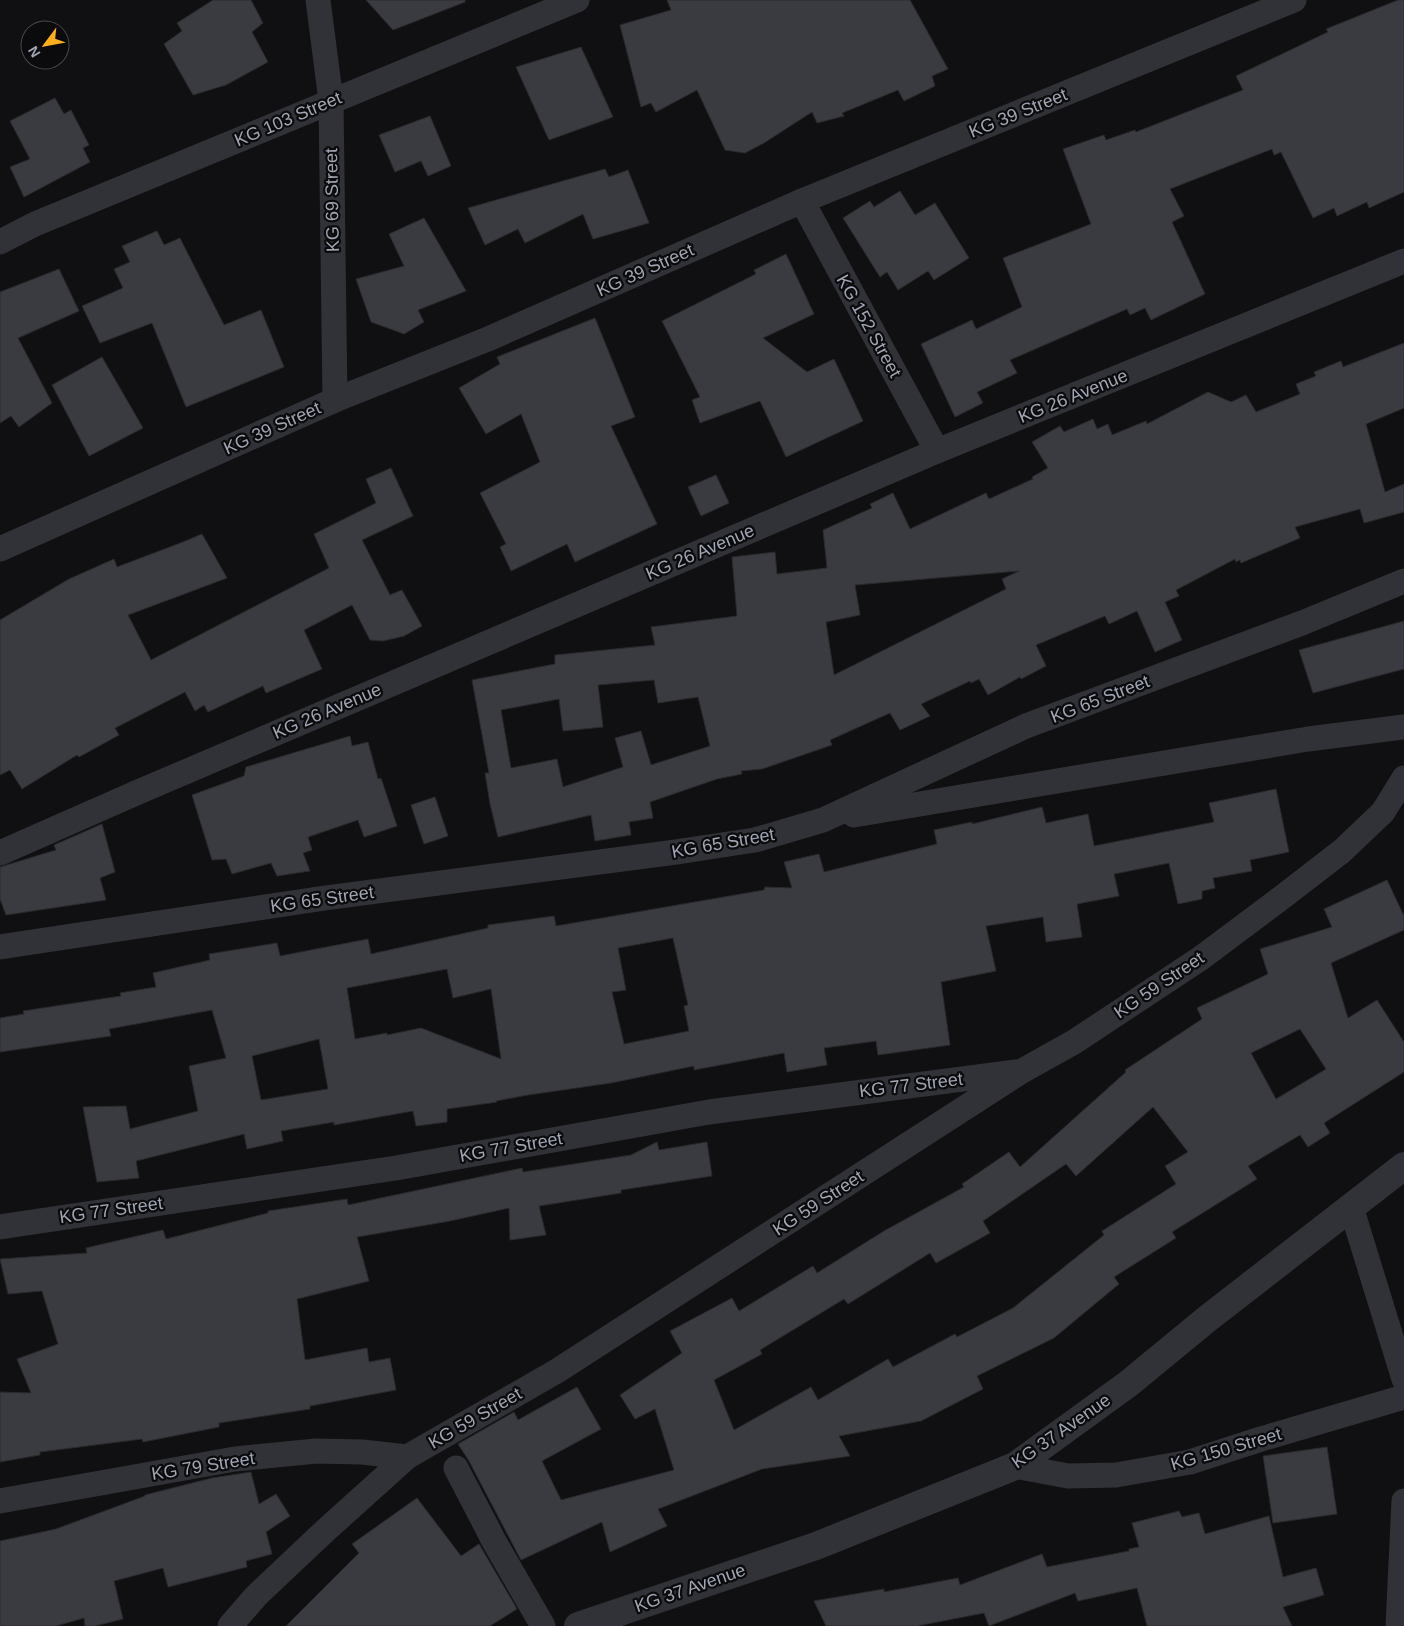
<svg xmlns="http://www.w3.org/2000/svg" width="1404" height="1626" font-family="Helvetica,sans-serif">
  <style>
    .building { fill: #3a3b40; stroke: #2a2a2e; fill-rule: evenodd }
    .lines { fill: none; stroke-linecap: round; stroke-linejoin: round }
    .minor { stroke: #313237; stroke-width: 25 }
    .tertiary { stroke: #313237; stroke-width: 28 }
    .labels { text-anchor: middle; dominant-baseline: central; stroke-width: 4.5; stroke-linejoin: round; paint-order: stroke }
    .street-label { font-size: 18px; fill: #a0a6b4; stroke: #0b0b0d }
  </style>
  <rect width="100%" height="100%" fill="#101012"/>
  <g class="building">
    <path d="M213,0H251L263,23L252,32L268,62L226,85L193,95L164,44L182,31L177,23Z"/>
    <path d="M366,0H465V2L393,30Z"/>
    <path d="M667,0H910L948,69L932,76L935,86L904,101L898,90L842,113L844,116L817,123L812,112L764,143L745,153L725,150L697,90L656,112L651,103L641,107L620,25L671,10Z"/>
    <path d="M1398,0H1404V192L1369,208L1367,202L1337,216L1334,208L1313,218L1281,152L1274,155L1272,149L1170,189L1184,216L1172,222L1205,294L1151,320L1145,308L1130,315L1127,309L1010,360L1017,373L977,392L983,403L955,417L921,344L972,320L976,329L1022,307L1003,258L1091,224L1063,149L1104,135L1106,140L1135,130L1136,132L1243,90L1236,76L1328,32L1326,29Z"/>
    <path d="M581,47L613,117L549,140L516,67Z"/>
    <path d="M55,98L64,114L71,110L89,145L83,148L90,162L24,197L10,167L30,159L10,121Z"/>
    <path d="M430,116L451,166L428,176L421,161L395,172L379,135Z"/>
    <path d="M605,169L609,177L628,170L649,223L593,239L583,214L525,243L518,229L485,245L468,208Z"/>
    <path d="M900,191L915,215L935,203L969,258L934,280L928,271L898,290L887,272L880,277L843,218L870,201L874,207Z"/>
    <path d="M424,218L466,291L418,310L424,322L404,334L371,322L356,279L404,266L389,234Z"/>
    <path d="M157,231L164,245L180,238L224,325L261,310L284,367L186,407L152,323L100,343L82,306L123,288L114,269L130,262L122,246Z"/>
    <path d="M786,254L814,314L763,338L807,372L834,359L863,421L786,457L760,401L700,423L692,400L700,397L662,321L756,274L754,270Z"/>
    <path d="M59,269L79,311L18,338L52,403L19,427L11,416L0,423V292Z"/>
    <path d="M595,318L635,417L611,426L657,524L575,562L567,544L511,571L500,547L506,544L480,493L540,462L521,414L486,434L459,388L500,364L497,357Z"/>
    <path d="M1404,343V408L1366,424L1385,492L1404,484V512L1364,523L1360,509L1295,527L1300,538L1241,563L1240,560L1236,562L1235,559L1176,590L1179,596L1165,602L1182,640L1155,652L1137,611L1109,624L1105,616L1036,645L1046,666L1021,679L1020,677L988,695L979,679L971,683L970,681L921,704L930,716L900,730L890,713L830,740L832,745L762,769L741,771L742,774L717,779L650,802L653,818L629,822L631,835L595,841L591,815L498,837L490,804L485,773H489L472,680L555,664V655L655,645L651,627L737,616L732,557L775,552L777,574L827,568L823,530L872,508L870,504L893,493L910,529L986,493L989,499L1033,479L1032,477L1048,468L1032,442L1060,426L1064,432L1093,419L1097,429L1108,424L1112,435L1146,421L1147,424L1208,392L1231,402L1246,395L1256,412L1300,394L1296,384L1316,376L1314,372L1341,361L1343,367ZM1019,571L1002,579L1006,589L834,675L826,622L860,615L855,585ZM654,680L658,703L698,697L710,746L651,765L641,731L615,738L623,767L563,787L557,759L511,768L501,710L559,699L563,731L603,727L598,685Z"/>
    <path d="M102,357L143,428L89,456L52,385Z"/>
    <path d="M391,468L413,516L362,540L390,595L402,590L422,626L404,636L383,641L370,640L352,605L304,630L322,669L266,693L263,686L208,712L204,705L195,711L185,692L115,728L119,735L79,757L77,755L22,789L10,770L0,775V620L69,579L114,559L117,567L183,542L202,534L227,578L128,615L151,660L329,568L314,534L376,503L366,479Z"/>
    <path d="M716,475L729,503L701,516L688,487Z"/>
    <path d="M1404,621V669L1313,693L1299,650Z"/>
    <path d="M350,736L352,746L368,742L378,779L381,778L397,826L364,837L358,820L308,837L312,850L303,853L310,871L277,876L271,863L232,874L226,859L212,860L192,795L244,776L246,767Z"/>
    <path d="M1276,789L1289,852L1250,860L1252,871L1213,878L1215,888L1202,891V899L1178,904L1169,863L1114,874L1119,896L1077,904L1082,937L1046,942L1043,917L986,926L996,971L941,982L950,1045L878,1055L876,1041L824,1048L827,1065L787,1072L784,1053L694,1070V1066L611,1083L528,1095L496,1101L497,1102L447,1109V1122L416,1126L413,1111L334,1125V1122L281,1131L283,1141L247,1149L244,1134L136,1161L139,1178L97,1182L83,1107L126,1106L130,1129L198,1111L189,1066L226,1058L212,1010L109,1029L111,1036L0,1052V1018L24,1014L23,1011L121,996L120,993L156,987L153,973L210,960L209,954L277,943L280,956L368,939L371,954L488,928V925L554,916L556,926L764,890L765,887L792,888L784,862L819,854L824,872L937,844L934,830L972,822V824L1042,807L1046,823L1088,814L1094,846L1214,822L1209,803ZM673,938L688,1005L684,1006L689,1031L624,1044L612,992L626,990L618,948ZM447,969L453,998L491,989L501,1059L421,1028L387,1035V1033L355,1039L347,988ZM319,1039L328,1089L261,1100L252,1056Z"/>
    <path d="M435,797L448,836L424,844L411,805Z"/>
    <path d="M102,824L115,872L100,878L106,900L6,915L0,899V867L56,850L54,845Z"/>
    <path d="M1387,880L1404,916V930L1331,963L1348,1018L1377,1000L1404,1042V1072L1324,1123L1330,1133L1308,1147L1300,1135L1248,1166L1257,1179L1172,1232L1176,1238L1114,1277L1119,1284L1054,1338L977,1376L983,1389L921,1421L839,1436L850,1456L762,1469L658,1509L667,1526L610,1552L602,1522L521,1560L469,1461L458,1444L514,1412L518,1420L577,1387L601,1429L542,1461L561,1500L674,1470L655,1409L635,1419L620,1395L682,1353L670,1331L732,1298L739,1311L813,1266L817,1273L884,1231L964,1187L962,1184L1009,1152L1020,1167L1126,1072L1125,1070L1202,1019L1197,1008L1268,974L1260,949L1332,927L1324,909ZM1300,1029L1326,1069L1276,1099L1251,1053ZM1153,1107L1188,1152L1165,1166L1176,1184L1102,1231L1104,1235L1013,1308L957,1337L955,1334L893,1367L888,1359L818,1400L811,1387L734,1430L714,1380L762,1354L760,1350L844,1299L848,1304L930,1253L936,1263L990,1233L983,1221L1066,1164L1076,1176Z"/>
    <path d="M657,1142L659,1150L707,1142L712,1176L621,1190V1193L539,1206L546,1235L510,1240L509,1208L450,1221L357,1237L369,1281L297,1299L305,1360L367,1348L369,1362L390,1358L396,1390L310,1406V1409L219,1423V1427L143,1442L142,1439L40,1452V1455L0,1462V1392L31,1393L17,1359L58,1344L42,1291L8,1294L0,1259L87,1253L86,1248L163,1230L166,1239L268,1213V1211L347,1199L348,1205L522,1168L523,1172L631,1155Z"/>
    <path d="M1327,1447L1337,1514L1273,1523L1263,1456Z"/>
    <path d="M251,1472L259,1504L276,1494L290,1516L266,1532L272,1554L246,1561L247,1567L168,1587L163,1568L114,1581L123,1619L95,1626H85L84,1618L56,1626H0V1541L56,1529L145,1496V1495L212,1478Z"/>
    <path d="M417,1498L461,1556L479,1544L517,1609L490,1626H286L359,1553L352,1544Z"/>
    <path d="M1179,1511L1182,1517L1199,1513L1205,1534L1269,1516L1283,1577L1316,1568L1324,1595L1283,1607L1292,1626H1147L1137,1588L1078,1601L1075,1593L989,1626L984,1613L917,1626H826L814,1601L884,1589V1592L958,1578L960,1585L1042,1554L1047,1567L1129,1551V1549L1139,1547L1132,1523Z"/>
  </g>
  <g class="lines">
    <g class="minor">
      <path d="M318,0L331,101L335,400"/>
      <path d="M802,201L937,451"/>
      <path d="M0,242L35,224L577,0"/>
      <path d="M0,549L335,400L488,339L802,201L1294,0"/>
      <path d="M854,815L1308,739L1404,727"/>
      <path d="M0,853L136,793L937,451L1404,261"/>
      <path d="M0,947L325,898L676,852L755,840L823,820L1026,726L1302,623L1404,581"/>
      <path d="M1351,1207L1404,1379"/>
      <path d="M0,1227L396,1168L709,1112L1016,1072"/>
      <path d="M1015,1466L1068,1476L1116,1475L1190,1462L1261,1439L1404,1397"/>
      <path d="M456,1468L495,1543L543,1626"/>
      <path d="M0,1501L235,1459L316,1451L362,1452L407,1457"/>
      <path d="M230,1626L256,1596L327,1529L407,1457L557,1371L1022,1071L1074,1042L1201,958L1285,895L1342,851L1383,812L1404,778"/>
      <path d="M1398,1626L1404,1501"/>
    </g>
    <path class="tertiary" d="M578,1626L816,1546L1015,1466L1128,1384L1207,1319L1404,1166"/>
  </g>
  <g class="labels">
    <g class="street-label">
      <text transform="translate(1018 113) rotate(-22)">KG 39 Street</text>
      <text transform="translate(288 119) rotate(-23)">KG 103 Street</text>
      <text transform="translate(332 200) rotate(-91)">KG 69 Street</text>
      <text transform="translate(645 270) rotate(-24)">KG 39 Street</text>
      <text transform="translate(869 326) rotate(61)">KG 152 Street</text>
      <text transform="translate(1073 396) rotate(-22)">KG 26 Avenue</text>
      <text transform="translate(272 428) rotate(-24)">KG 39 Street</text>
      <text transform="translate(700 552) rotate(-23)">KG 26 Avenue</text>
      <text transform="translate(1100 699) rotate(-21)">KG 65 Street</text>
      <text transform="translate(327 711) rotate(-23)">KG 26 Avenue</text>
      <text transform="translate(723 843) rotate(-10)">KG 65 Street</text>
      <text transform="translate(322 899) rotate(-8)">KG 65 Street</text>
      <text transform="translate(1159 985) rotate(-34)">KG 59 Street</text>
      <text transform="translate(911 1085) rotate(-7)">KG 77 Street</text>
      <text transform="translate(511 1147) rotate(-10)">KG 77 Street</text>
      <text transform="translate(818 1203) rotate(-33)">KG 59 Street</text>
      <text transform="translate(111 1210) rotate(-8)">KG 77 Street</text>
      <text transform="translate(475 1418) rotate(-30)">KG 59 Street</text>
      <text transform="translate(1061 1431) rotate(-35)">KG 37 Avenue</text>
      <text transform="translate(1226 1449) rotate(-16)">KG 150 Street</text>
      <text transform="translate(203 1466) rotate(-9)">KG 79 Street</text>
      <text transform="translate(690 1588) rotate(-19)">KG 37 Avenue</text>
    </g>
  </g>
  <g transform="translate(45 45) rotate(238)"><circle r="24" fill="#0b0b0d" stroke="#474950"/>
  <path d="M0-4L9 19L0 12L-9 19Z" fill="#ffae1b"/>
  <text y="-8" font-size="14" font-weight="bold" text-anchor="middle" fill="#a0a6b4">N</text>
  </g>
</svg>
